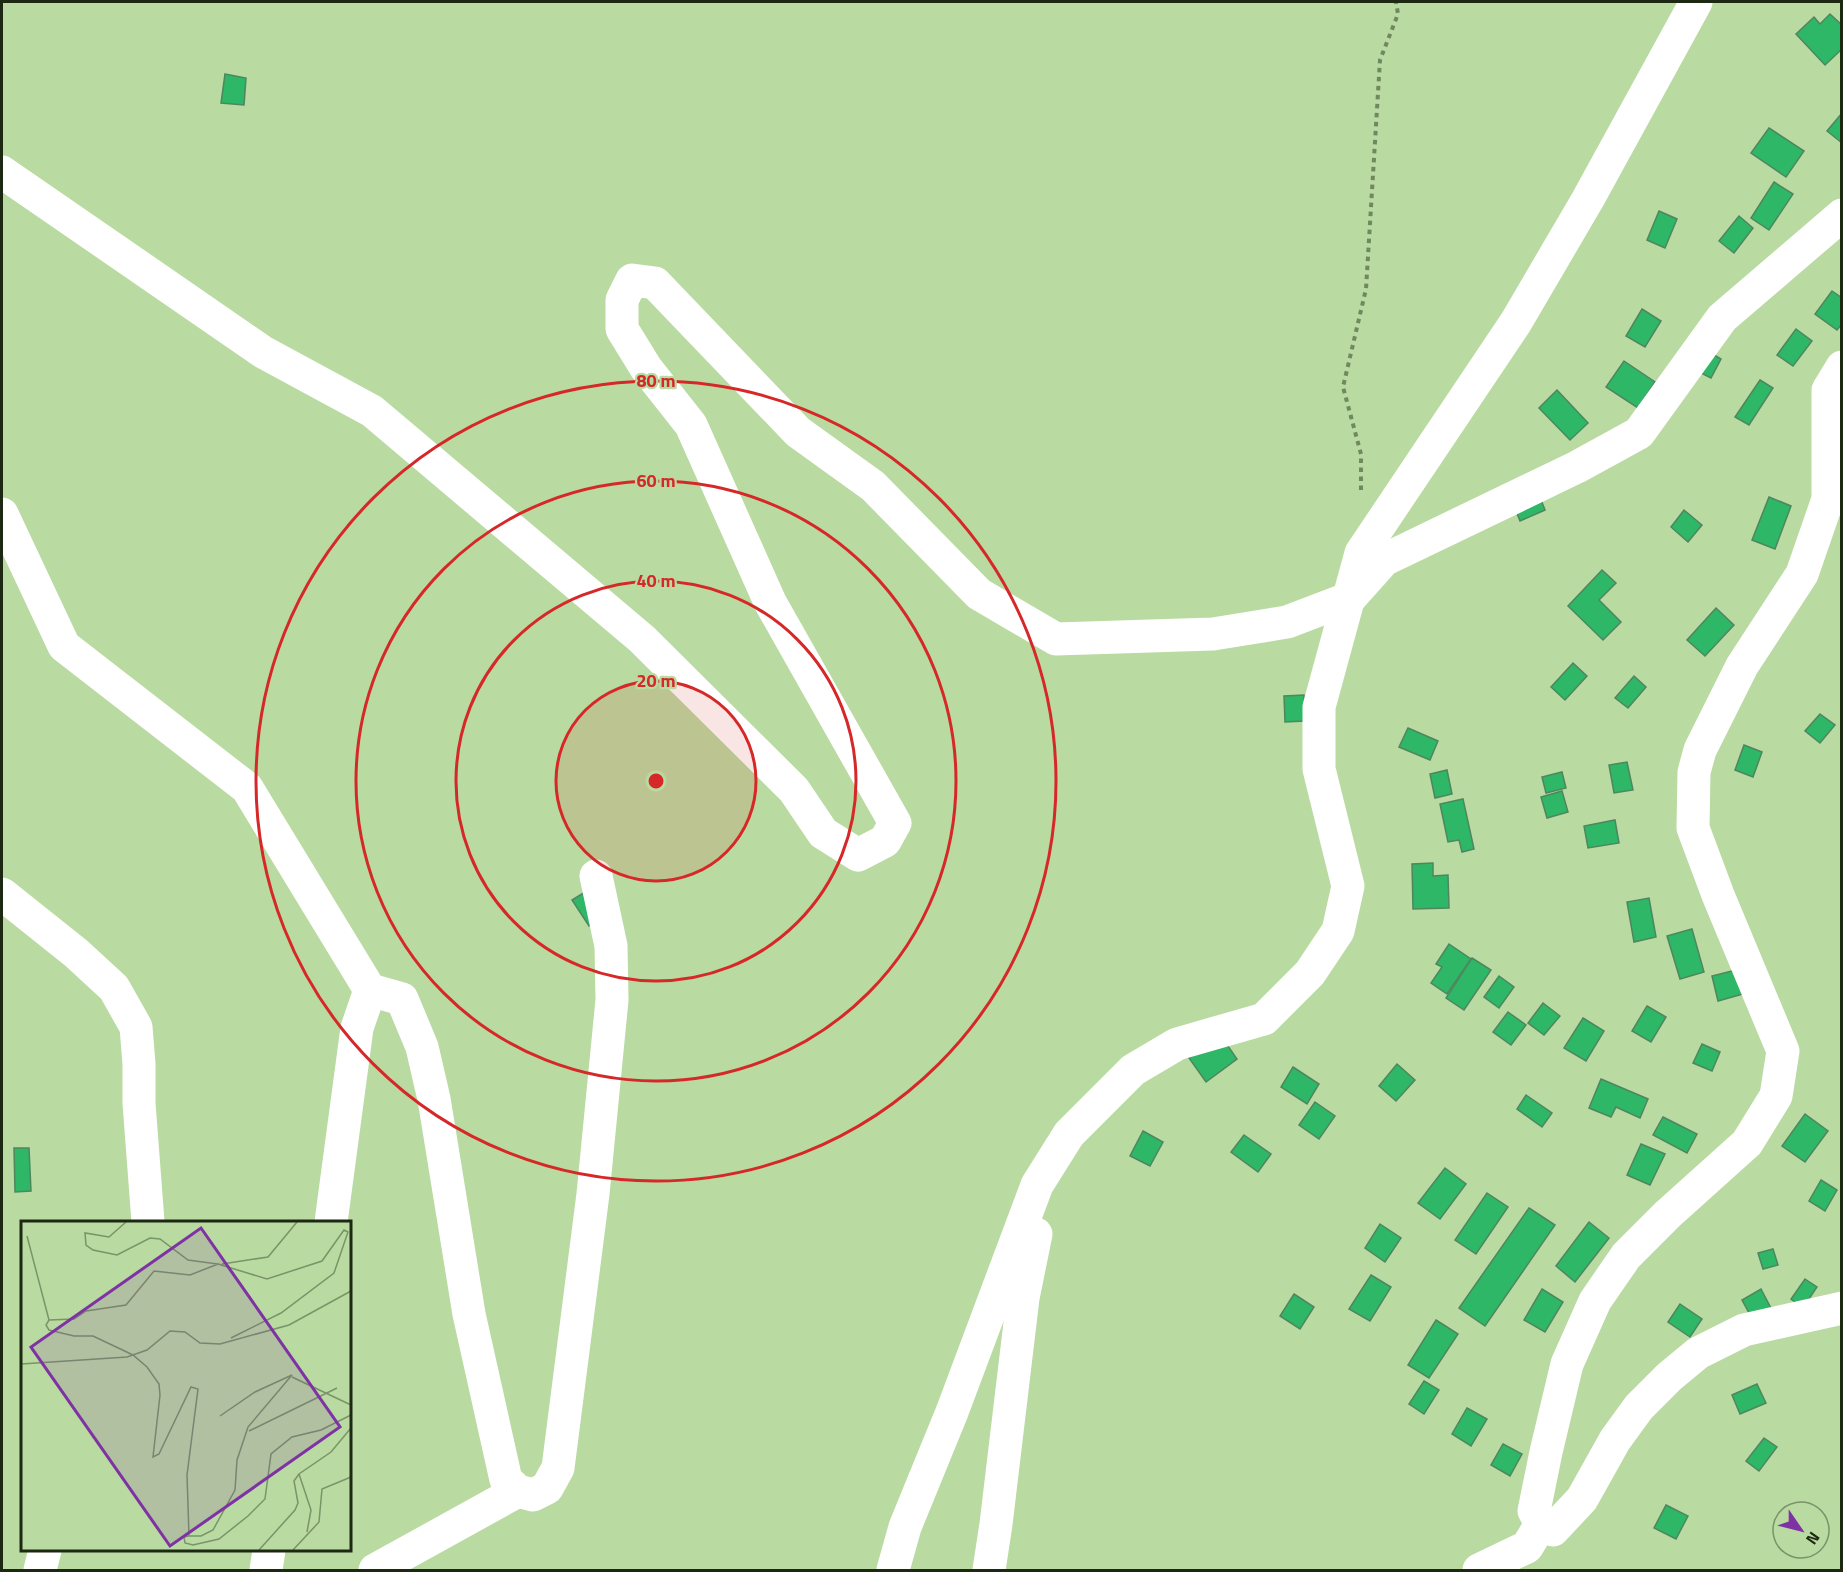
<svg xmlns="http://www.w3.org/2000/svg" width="1843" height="1572" font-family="'Titillium Web',sans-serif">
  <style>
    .building { fill: #2db766; stroke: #4f865f; stroke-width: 1.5 }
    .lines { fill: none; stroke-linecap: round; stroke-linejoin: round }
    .path { stroke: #70885f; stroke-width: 4; stroke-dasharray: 4.5 4.5; stroke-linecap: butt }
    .minor { stroke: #fff; stroke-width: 33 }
    .ring { fill: none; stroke: #d62828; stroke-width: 3 }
    .inset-road { fill: none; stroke: #7a9368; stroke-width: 1.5 }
    .view { fill: #7e32a3; fill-opacity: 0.15; stroke: #7e32a3; stroke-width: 3 }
    .inset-edge { fill: none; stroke: #1c2812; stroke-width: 3 }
    .centre { fill: #d62828; stroke: #b9daa1; stroke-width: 3 }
    .ring-label { font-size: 18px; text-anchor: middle; font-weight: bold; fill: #d62828; stroke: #b9daa1; stroke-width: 4.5; stroke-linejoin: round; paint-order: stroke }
  </style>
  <rect width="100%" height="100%" fill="#b9daa1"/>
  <g class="building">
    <path d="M1830,14L1842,25V49L1825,65L1796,34L1814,17L1820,24Z"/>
    <path d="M225,74L246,78L244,105L221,103Z"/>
    <path d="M1842,113V143L1827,131Z"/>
    <path d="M1769,128L1804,151L1786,177L1751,153Z"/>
    <path d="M1774,182L1793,194L1769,230L1751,218Z"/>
    <path d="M1659,211L1677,219L1665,248L1647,240Z"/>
    <path d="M1739,216L1753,228L1734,253L1719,241Z"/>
    <path d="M1832,291L1842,298V324L1837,330L1815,314Z"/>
    <path d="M1642,309L1661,321L1645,347L1626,336Z"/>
    <path d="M1796,329L1812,341L1793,366L1777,355Z"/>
    <path d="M1706,350L1721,359L1711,378L1695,370Z"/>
    <path d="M1624,361L1655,382L1638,408L1606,387Z"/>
    <path d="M1760,380L1773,388L1749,425L1735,417Z"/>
    <path d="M1557,390L1588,423L1570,440L1539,408Z"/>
    <path d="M1538,492L1545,510L1520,521L1513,503Z"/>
    <path d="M1769,497L1791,506L1775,549L1752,540Z"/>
    <path d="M1684,510L1702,525L1688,542L1671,527Z"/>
    <path d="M1602,570L1616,583L1599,600L1621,622L1603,640L1568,606Z"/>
    <path d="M1716,608L1734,625L1705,656L1687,640Z"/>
    <path d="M1573,663L1587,676L1565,700L1551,687Z"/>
    <path d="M1634,676L1646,687L1628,708L1615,698Z"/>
    <path d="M1304,695L1305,721L1285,722L1284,696Z"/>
    <path d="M1820,714L1835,725L1820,743L1805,731Z"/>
    <path d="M1408,728L1438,741L1430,760L1399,747Z"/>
    <path d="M1744,745L1762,752L1753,777L1735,770Z"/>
    <path d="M1627,762L1633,790L1614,793L1609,765Z"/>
    <path d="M1447,770L1452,794L1435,798L1430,774Z"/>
    <path d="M1562,772L1566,788L1546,793L1542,777Z"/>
    <path d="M1562,791L1568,812L1547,818L1541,797Z"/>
    <path d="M1463,799L1474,849L1462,852L1459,840L1448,842L1440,804Z"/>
    <path d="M1615,820L1619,843L1588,848L1584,826Z"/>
    <path d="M1433,863V876L1448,875L1449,908L1413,909L1412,864Z"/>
    <path d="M585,892L602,918L589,926L572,900Z"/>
    <path d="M1649,898L1656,937L1634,942L1627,902Z"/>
    <path d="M1692,929L1704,972L1680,979L1667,936Z"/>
    <path d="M1449,944L1471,959L1447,994L1431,983L1442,967L1436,964Z"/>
    <path d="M1472,958L1491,970L1464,1010L1446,998Z"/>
    <path d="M1744,968L1750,992L1718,1001L1712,976Z"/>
    <path d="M1499,976L1514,987L1499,1008L1484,997Z"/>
    <path d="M1543,1003L1560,1016L1544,1035L1528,1023Z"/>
    <path d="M1647,1006L1666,1017L1651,1042L1632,1031Z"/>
    <path d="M1508,1012L1526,1025L1511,1045L1493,1032Z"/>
    <path d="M1583,1018L1604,1031L1586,1061L1564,1048Z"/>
    <path d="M1221,1036L1237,1059L1206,1082L1189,1058Z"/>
    <path d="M1702,1044L1720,1052L1712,1071L1693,1063Z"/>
    <path d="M1397,1064L1415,1080L1396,1101L1379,1086Z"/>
    <path d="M1293,1067L1319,1084L1307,1104L1281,1087Z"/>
    <path d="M1601,1079L1648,1099L1640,1118L1616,1107L1611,1117L1589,1108Z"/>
    <path d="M1526,1095L1552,1113L1542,1127L1517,1109Z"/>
    <path d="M1315,1102L1335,1116L1319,1139L1299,1125Z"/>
    <path d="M1805,1114L1828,1131L1805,1162L1782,1146Z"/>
    <path d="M1663,1117L1697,1134L1687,1153L1653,1135Z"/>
    <path d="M1143,1131L1163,1142L1150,1166L1130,1156Z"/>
    <path d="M1244,1135L1271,1154L1258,1172L1231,1152Z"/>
    <path d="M1641,1144L1665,1154L1650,1185L1627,1175Z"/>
    <path d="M14,1148H29L31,1191L15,1192Z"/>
    <path d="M1445,1168L1466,1184L1440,1219L1418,1203Z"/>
    <path d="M1821,1180L1837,1190L1825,1211L1809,1201Z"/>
    <path d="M1487,1193L1508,1207L1476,1254L1455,1240Z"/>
    <path d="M1529,1208L1555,1225L1485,1326L1459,1308Z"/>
    <path d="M1589,1222L1609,1238L1575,1282L1556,1266Z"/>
    <path d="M1380,1224L1401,1238L1385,1262L1365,1248Z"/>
    <path d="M1773,1249L1778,1265L1763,1269L1758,1253Z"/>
    <path d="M1371,1275L1391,1287L1370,1321L1349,1309Z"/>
    <path d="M1805,1279L1817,1287L1803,1308L1791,1299Z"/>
    <path d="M1542,1289L1563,1302L1545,1332L1524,1320Z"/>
    <path d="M1761,1289L1774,1314L1755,1324L1742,1300Z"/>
    <path d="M1294,1294L1314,1307L1300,1329L1280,1316Z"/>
    <path d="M1680,1304L1702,1319L1690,1337L1668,1322Z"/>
    <path d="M1436,1320L1458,1334L1429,1378L1408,1365Z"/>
    <path d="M1424,1381L1439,1390L1424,1414L1409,1404Z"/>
    <path d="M1757,1384L1766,1403L1740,1414L1732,1395Z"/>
    <path d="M1467,1408L1487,1419L1471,1446L1452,1434Z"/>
    <path d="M1764,1438L1777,1447L1759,1471L1746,1461Z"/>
    <path d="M1503,1444L1522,1454L1510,1476L1491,1465Z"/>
    <path d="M1666,1505L1688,1516L1676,1539L1654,1528Z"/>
  </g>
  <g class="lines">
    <path class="path" d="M1361,490V454L1343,387L1366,289L1380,60L1398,14L1396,2"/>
    <g class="minor">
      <path d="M2,172L263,352L372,411L642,639L794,790L823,833L858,855L885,841L895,823L770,602L691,425L646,368L622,329V300L632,280L655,283L798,432L873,486L979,594L1056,639L1213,634L1287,622L1350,598L1384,560L1577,467L1639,433L1722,318L1842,215"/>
      <path d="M1842,367L1828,390V499L1802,574L1742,666L1700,750L1694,772L1693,828L1718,895L1783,1051L1776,1096L1747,1143L1668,1214L1626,1256L1595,1301L1567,1364L1546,1452L1534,1511L1541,1524L1553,1530L1582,1499L1615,1440L1639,1407L1669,1377L1698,1353L1744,1330L1842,1308"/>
      <path d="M2,514L64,646L247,788L370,990L402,999L422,1047L434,1099L469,1314L506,1480L518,1491L533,1495L547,1488L558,1468L593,1194L612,1000L611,946L596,876"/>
      <path d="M2,894L76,953L114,988L136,1027L139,1064V1103L148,1222"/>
      <path d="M331,1222L357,1028L370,990"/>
      <path d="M40,1570L45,1550"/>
      <path d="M266,1570L269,1550"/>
      <path d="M375,1570L518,1491"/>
      <path d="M893,1570L905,1527L952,1412L1037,1185L1069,1134L1133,1070L1177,1044L1264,1019L1310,973L1338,931L1348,886L1319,769V707L1361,553L1516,322L1588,199L1696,2"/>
      <path d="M989,1570L996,1524L1023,1298L1036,1234"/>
      <path d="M1479,1570L1527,1547L1541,1524"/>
    </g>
  </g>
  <circle cx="656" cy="781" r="100" fill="#d62828" fill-opacity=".12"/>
  <g class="ring">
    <circle cx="656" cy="781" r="100"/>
    <circle cx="656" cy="781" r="200"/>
    <circle cx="656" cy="781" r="300"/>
    <circle cx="656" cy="781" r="400"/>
  </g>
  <g transform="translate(21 1221)">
    <rect width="330" height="330" fill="#b9daa1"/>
    <path class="inset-road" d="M105,1L88,16L64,12L65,24L72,29L96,34L129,17L139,18L167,39L197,43L169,54L133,50L105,84L65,90L53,98L28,99L25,104L28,109L53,115H72L112,134L126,146L138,163L139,174L132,236L138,233L170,166L177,168L166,254L168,315L163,316L164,322L172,324L198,318L227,295L244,278L250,233L271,216L300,209L330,194M6,15L28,99M197,43L246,58L301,40L323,9L327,11L313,52L260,92L210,117M201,43L247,36L276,1M0,143L106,136L126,129L149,110L164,111L179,122L199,123L268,104L330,70M271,156L330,184M228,210L316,167M286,311L290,289L278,253L310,231L330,207M168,315H180L192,309L214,269L216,239L227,206L271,154L234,171L199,195M238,329L274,289L277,282L273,260L278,253M272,329L298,301L301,268L330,256"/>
    <path class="view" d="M180,7L319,206L149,325L10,126Z"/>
    <rect width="330" height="330" class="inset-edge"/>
  </g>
  <circle cx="656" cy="781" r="9" class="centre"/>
  <g class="ring-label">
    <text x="656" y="387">80 m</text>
    <text x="656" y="487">60 m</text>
    <text x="656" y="587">40 m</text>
    <text x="656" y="687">20 m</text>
  </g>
  <rect width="1843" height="1572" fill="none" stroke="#1c2812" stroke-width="6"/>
  <g transform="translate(1801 1530) rotate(125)"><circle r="28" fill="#b9daa1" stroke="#7a9368" stroke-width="1.5"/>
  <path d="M0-4.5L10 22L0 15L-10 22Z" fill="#7e32a3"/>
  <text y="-9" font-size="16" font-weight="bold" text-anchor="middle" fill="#1c2812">N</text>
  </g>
</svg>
